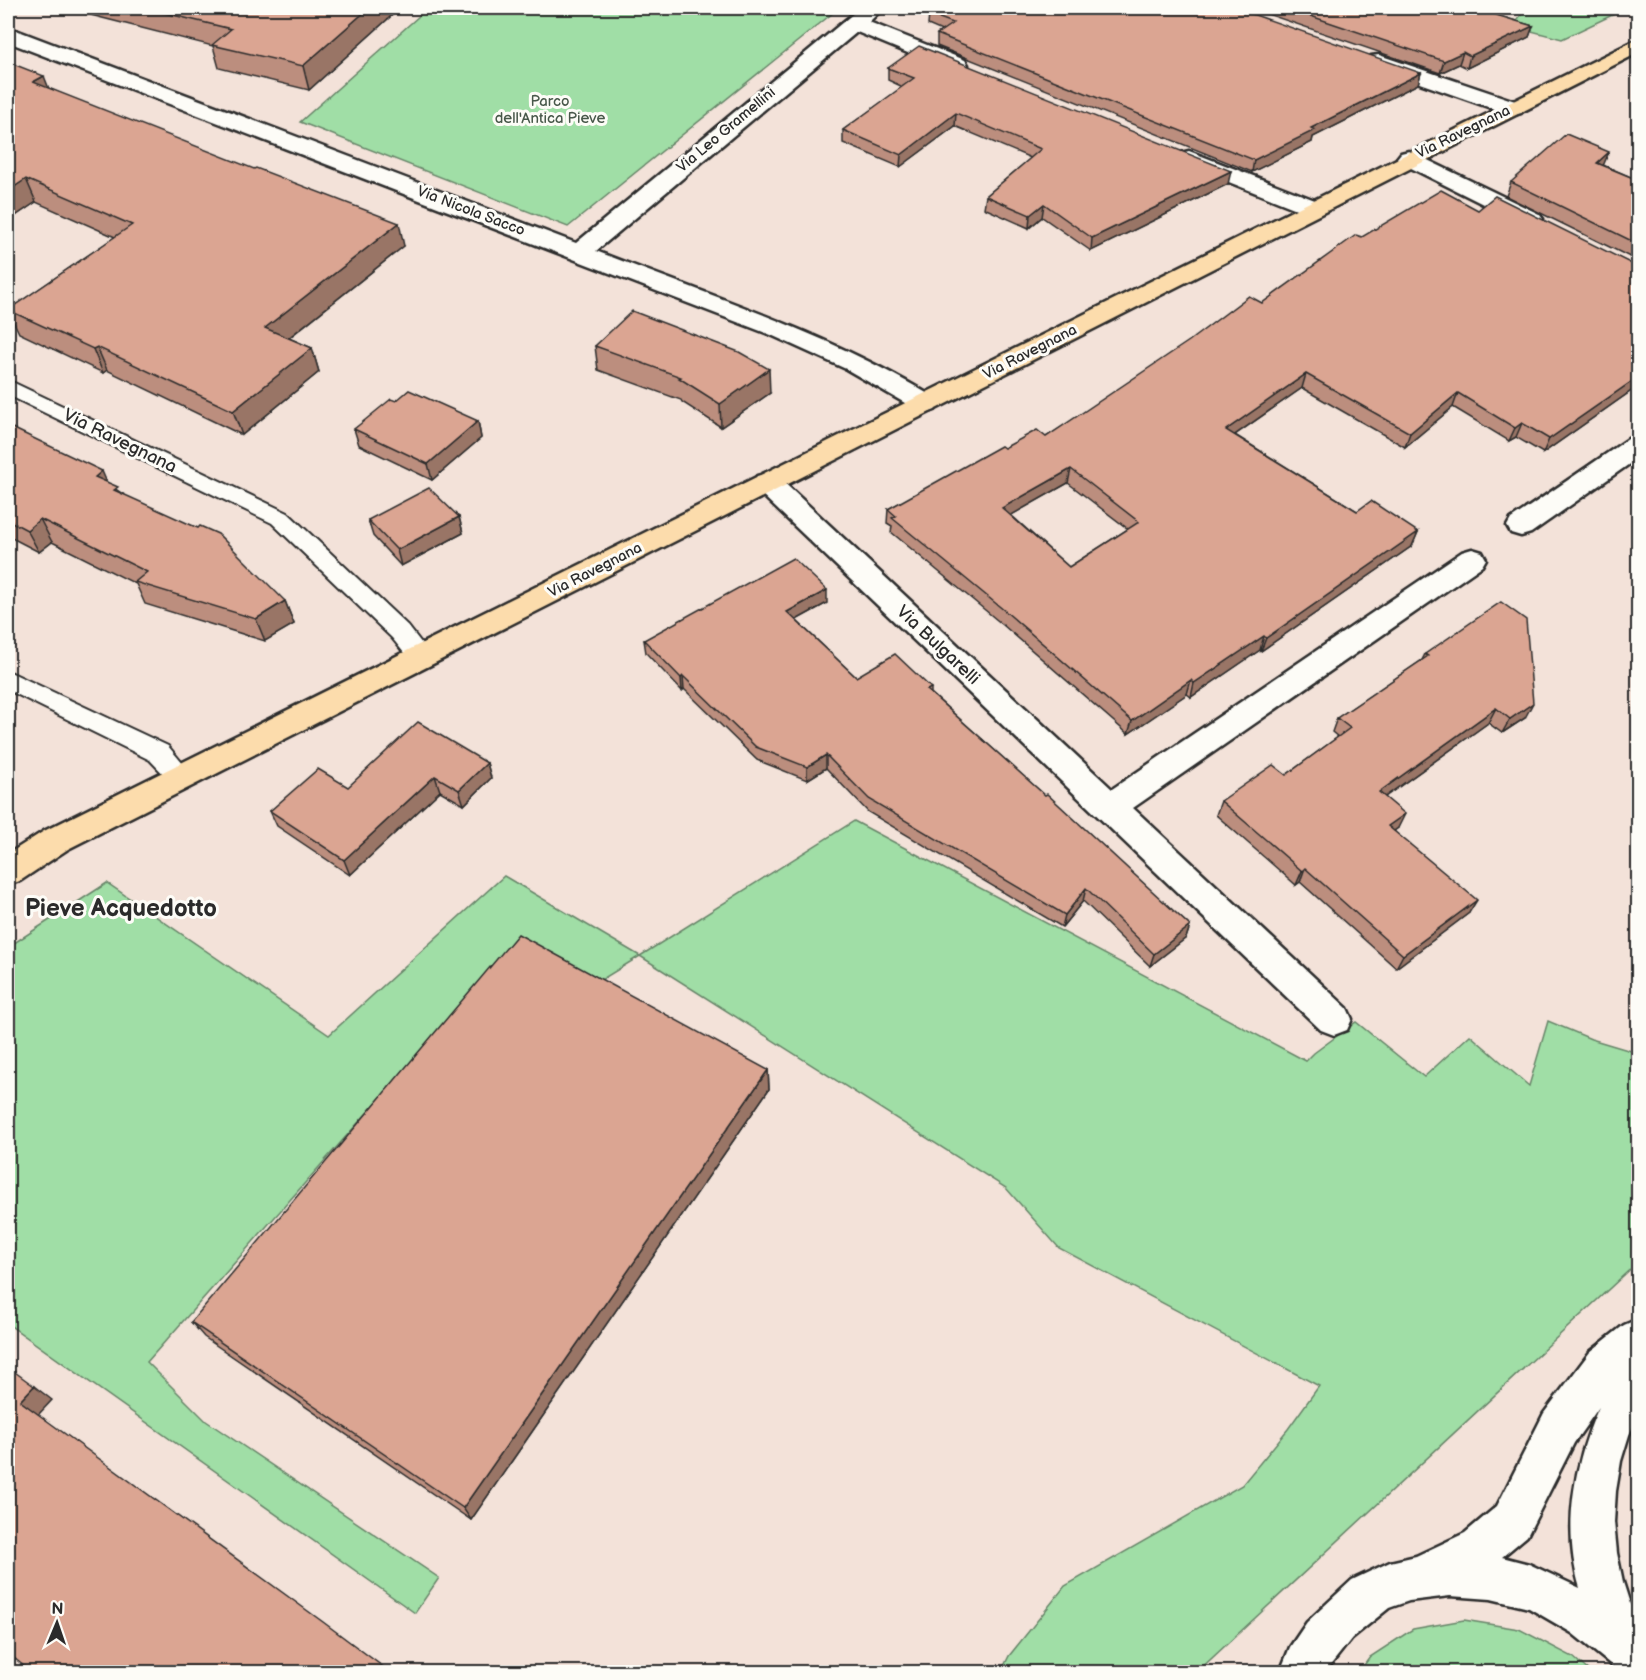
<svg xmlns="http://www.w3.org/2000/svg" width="1646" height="1680" font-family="'Balsamiq Sans',sans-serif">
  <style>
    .green { fill: #a0dea6; stroke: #668468; stroke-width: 1.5 }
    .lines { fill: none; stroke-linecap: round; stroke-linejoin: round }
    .service-casing { stroke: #2b2b2b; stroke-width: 4 }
    .minor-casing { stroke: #2b2b2b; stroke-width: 5 }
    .primary-casing { stroke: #2b2b2b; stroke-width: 5 }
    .service { fill: #fdfcf7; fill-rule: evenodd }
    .minor { fill: #fdfcf7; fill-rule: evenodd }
    .primary { fill: #fcdcac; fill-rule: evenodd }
    .wall { fill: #bc8e7e; stroke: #2b2b2b; stroke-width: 1.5; fill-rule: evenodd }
    .shaded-wall { fill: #997466; stroke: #2b2b2b; stroke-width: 1.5 }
    .building { fill: #dba592; stroke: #2b2b2b; stroke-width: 1.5; fill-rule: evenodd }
    .labels { text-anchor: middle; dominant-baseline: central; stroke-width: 6; stroke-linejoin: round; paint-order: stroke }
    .far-park-label { font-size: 15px; fill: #48584a; stroke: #fdfcf7 }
    .far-street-label { font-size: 15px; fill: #2b2b2b; stroke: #fdfcf7 }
    .street-label { font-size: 18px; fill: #2b2b2b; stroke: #fdfcf7 }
    .district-label { font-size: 24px; font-weight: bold; fill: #2b2b2b; stroke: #fdfcf7 }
  </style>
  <rect width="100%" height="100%" fill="#f3e2d9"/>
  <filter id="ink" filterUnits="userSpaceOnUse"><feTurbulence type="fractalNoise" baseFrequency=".0167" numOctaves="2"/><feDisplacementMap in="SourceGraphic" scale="12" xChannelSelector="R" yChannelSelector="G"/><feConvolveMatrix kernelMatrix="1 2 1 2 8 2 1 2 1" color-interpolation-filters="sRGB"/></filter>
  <g filter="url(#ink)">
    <g class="green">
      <path d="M428,8H839L568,227L300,122Z"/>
      <path d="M1527,8H1627L1562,39L1512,26Z"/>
      <path d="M854,821L1306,1061L1314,1053L1356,1022L1424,1077L1470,1035L1529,1086L1548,1021L1591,1039L1638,1053V1262L1197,1672H1001L1009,1656L1065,1586L1242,1485L1288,1429L1319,1386L1059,1248L1006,1188L640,956L593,985L516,944L147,1362L206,1421L439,1578L415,1613L8,1324V947L107,883L329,1035L504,876L640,956Z"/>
      <path d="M1464,1620L1519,1629L1573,1657L1590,1672H1359L1370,1657L1413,1629Z"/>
    </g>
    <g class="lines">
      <g class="service-casing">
        <g id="service">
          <path d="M8,380L288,513L408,626L433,658L429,664L421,667L413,664L392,638L272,523L8,395Z"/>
          <path d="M8,671L168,746L194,777L191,784L182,787L173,784L150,760L8,690Z"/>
        </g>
      </g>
      <g class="minor-casing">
        <g id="minor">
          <path d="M860,8H880L878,13L869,22L965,60L968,65L965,70L957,72L949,70L857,32L596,251C711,296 829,333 935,398L939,404L935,410L926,413L917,410L846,369L771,335L8,42V29L16,30L576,243Z"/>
          <path d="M1379,55L1521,103L1524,108L1521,113L1513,115L1505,113L1371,66L1368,61L1371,56Z"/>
          <path d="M1189,151L1320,202L1324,207L1320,212L1312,214L1304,212L1181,163L1177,158L1181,153Z"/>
          <path d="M1409,151L1539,214L1543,219L1539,224L1531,226L1523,224L1401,163L1397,158L1401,153Z"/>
          <path d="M1638,436V458L1531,533L1521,536L1511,533L1507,526L1511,519L1628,439Z"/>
          <path d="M767,474L777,476L1112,789L1462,552L1472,549L1482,552L1486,559L1482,566L1133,808L1347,1008L1352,1019L1347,1030L1334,1035L1321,1030L757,490L753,483L757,476Z"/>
          <path d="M1638,1319V1416L1629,1435L1621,1461L1616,1491L1614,1522L1617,1553L1623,1582L1630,1604L1638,1618V1672H1620L1572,1633L1529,1608L1491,1599L1450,1596L1409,1601L1389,1608L1352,1638L1325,1672H1280L1290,1647L1307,1622L1352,1580L1390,1562L1416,1556L1465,1533L1497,1506L1544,1413L1590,1352L1624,1325ZM1599,1407C1574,1462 1562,1529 1580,1588L1529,1564L1502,1557L1527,1536L1574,1443Z"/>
        </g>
      </g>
      <g class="primary-casing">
        <path id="primary" d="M1638,39V53L68,849L20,881L8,885V854L44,831Z"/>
      </g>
      <use href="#service" class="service"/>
      <use href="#minor" class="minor"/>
      <use href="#primary" class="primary"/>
    </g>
    <g class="wall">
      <path d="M73,8H400L309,90L219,68L213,46L75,11Z"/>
      <path d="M1250,8H1473L1533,26L1529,37L1467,68L1459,64L1440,73Z"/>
      <path d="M929,14L1421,73L1418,84L1313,137L1312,142L1252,172L937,46V34L942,31L928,25Z"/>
      <path d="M888,68L1228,184L1091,251L1042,217L1029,228L984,208L986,196L1031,158L955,126L900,167L843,143V130L903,87L888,80Z"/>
      <path d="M48,88L404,246L289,338L312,348L319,372L242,435L107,370L103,373L19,333L8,310L115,237L36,202L8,221Z"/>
      <path d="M1603,165L1638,180V261L1506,196L1511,182Z"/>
      <path d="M1262,303L1634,389L1543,453L1516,437L1509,441L1453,407L1405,447L1302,388L1235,435L1357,511L1418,532L1412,546L1261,651L1260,650L1191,697L1187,694L1128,734L1003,625L891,532L892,526L887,523L888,509L1004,448L1046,437ZM1068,483L1128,529L1069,567L1011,515Z"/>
      <path d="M595,346L770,393L721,427L682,402L681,400L598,370Z"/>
      <path d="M396,401L478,421L481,438L432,480L359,445L354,429Z"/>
      <path d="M8,426L107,483L120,492L285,601L294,624L265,641L145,604L136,584L52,542L39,552L8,536Z"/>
      <path d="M459,517L463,533L401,566L373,536L368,520Z"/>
      <path d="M827,603L796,620L856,677L931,688V693L1190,926L1186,938L1150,966L1083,901L1062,927L868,812L826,768L807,780L757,760L684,689L682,691L646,653L644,640Z"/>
      <path d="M1425,654L1525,718L1502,733L1488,723L1385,797L1398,828L1394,831L1469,913L1396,968L1300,882L1296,885L1216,815L1221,801L1286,775L1338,737L1332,732L1337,718L1422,660Z"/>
      <path d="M487,763L491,778L464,805L440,791L350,875L277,826L270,811L348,787Z"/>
      <path d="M768,1070L769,1089L471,1520L204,1337L191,1322Z"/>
    </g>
    <g class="shaded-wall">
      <path d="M369,8H400L309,90L303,66Z"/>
      <path d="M1533,26L1529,37L1467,68L1470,56Z"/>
      <path d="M1463,52L1459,64L1440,73L1444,61Z"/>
      <path d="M1421,73L1418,84L1313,137L1312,142L1252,172L1254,160L1311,128Z"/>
      <path d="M44,76L53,99L33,82Z"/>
      <path d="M956,113L955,126L900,167L901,155Z"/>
      <path d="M1609,152L1603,166L1597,163Z"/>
      <path d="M1231,171L1228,184L1091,251L1092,238Z"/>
      <path d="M26,179L36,202L8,221V191Z"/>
      <path d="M1044,204L1042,217L1029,228L1030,215Z"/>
      <path d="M399,223L404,246L272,351L265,328Z"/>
      <path d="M97,347L107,370L103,373L93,349Z"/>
      <path d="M312,348L319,372L242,435L233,411Z"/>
      <path d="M769,369L770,393L721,427L720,404Z"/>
      <path d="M1306,374L1302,388L1223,443L1226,430Z"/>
      <path d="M1638,377V383L1634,389L1543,453L1549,439Z"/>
      <path d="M1458,393L1453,407L1405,447L1410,433Z"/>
      <path d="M478,421L481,438L432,480L428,464Z"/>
      <path d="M1522,423L1516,437L1509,441L1515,428Z"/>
      <path d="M1071,469L1068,483L1001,521L1002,508Z"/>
      <path d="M102,471L112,494L95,477Z"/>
      <path d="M459,517L463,533L401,566L397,550Z"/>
      <path d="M40,519L52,542L39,552L27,530Z"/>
      <path d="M1418,532L1412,546L1261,651L1266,638Z"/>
      <path d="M827,590V603L787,625V612Z"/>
      <path d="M285,601L294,624L265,641L256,619Z"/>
      <path d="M1264,636L1260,650L1191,697L1194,683Z"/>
      <path d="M683,676L684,689L682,691L681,678Z"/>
      <path d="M1191,680L1187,694L1128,734L1132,721Z"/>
      <path d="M1533,703L1525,718L1502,733L1510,719Z"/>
      <path d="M1496,708L1488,723L1372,806L1379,792Z"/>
      <path d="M826,755V768L807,780V767Z"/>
      <path d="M487,763L491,778L464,805L459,790Z"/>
      <path d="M435,776L440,791L350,875L344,860Z"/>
      <path d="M1405,814L1398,828L1381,840L1388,826Z"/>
      <path d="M1305,868L1300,882L1296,885L1302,871Z"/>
      <path d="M1086,888L1083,901L1062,927L1065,915Z"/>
      <path d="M1477,900L1469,913L1396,968L1403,955Z"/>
      <path d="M1190,926L1186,938L1150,966L1154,954Z"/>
      <path d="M768,1070L769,1089L471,1520L463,1508Z"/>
      <path d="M34,1386L52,1400L38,1415L20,1401Z"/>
    </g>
    <g class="building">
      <path d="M144,8H369L303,66L212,45L231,29Z"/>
      <path d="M937,8H1235L1421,73L1311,128L1315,130L1254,160L937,34L953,23L929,14Z"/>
      <path d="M1287,8H1473L1533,26L1470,56L1463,52L1444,61Z"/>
      <path d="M919,46L1231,171L1092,238L1044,204L1030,215L986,196L1041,149L956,113L901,155L843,130L914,78L888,68Z"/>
      <path d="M8,62L44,76L33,82L254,169L256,168L399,223L265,328L312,348L233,411L97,347L93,349L8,310L132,225L26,179L8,191Z"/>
      <path d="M1566,134L1609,152L1597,163L1638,180V244L1511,182Z"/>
      <path d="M1441,190L1478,210L1495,196L1634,265L1638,266V377L1549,439L1522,423L1515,428L1458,393L1410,433L1306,374L1226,430L1357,511L1371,501L1418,532L1266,638L1264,636L1194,683L1191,680L1132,721L1005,611L892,518L896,516L888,509L1001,446L1004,448L1037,430L1046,437L1189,341L1249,296L1262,303L1356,235L1362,237ZM1071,469L1139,522L1069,567L1002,508Z"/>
      <path d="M632,311L739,352L769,369L720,404L679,378L681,377L595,346Z"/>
      <path d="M409,390L478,421L428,464L354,429L391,399L396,401Z"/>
      <path d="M8,426L102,471L95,477L118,487L114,490L198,528L200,526L218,534L285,601L256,619L135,582L147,572L40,519L27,530L8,520Z"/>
      <path d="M429,488L459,517L397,550L368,520Z"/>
      <path d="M793,558L827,590L787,612L856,677L895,654L931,688L927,690L1045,795L1047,794L1190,926L1154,954L1086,888L1065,915L869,799L826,755L807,767L756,747L683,676L681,678L644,640Z"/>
      <path d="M1501,602L1526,620L1533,703L1510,719L1496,708L1379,792L1405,814L1388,826L1477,900L1403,955L1305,868L1302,871L1221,801L1273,765L1286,775L1350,728L1337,718L1428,656L1425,654Z"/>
      <path d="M418,722L487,763L459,790L435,776L344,860L270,811L318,769L348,787Z"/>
      <path d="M518,934L768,1070L463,1508L191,1322Z"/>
      <path d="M8,1367L34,1386L20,1401L323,1622L390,1672H21L25,1667L8,1653Z"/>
    </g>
  </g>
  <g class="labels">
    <g class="far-park-label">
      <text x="550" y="101">Parco<tspan x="550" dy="17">dell'Antica Pieve</tspan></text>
    </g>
    <g class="far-street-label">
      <text transform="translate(726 130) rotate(-40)">Via Leo Gramellini</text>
      <text transform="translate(1463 132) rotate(-26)">Via Ravegnana</text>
      <text transform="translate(471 211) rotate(21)">Via Nicola Sacco</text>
      <text transform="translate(1030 352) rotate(-27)">Via Ravegnana</text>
      <text transform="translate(595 570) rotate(-27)">Via Ravegnana</text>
    </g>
    <g class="street-label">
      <text transform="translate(120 441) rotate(26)">Via Ravegnana</text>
      <text transform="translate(938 645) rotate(43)">Via Bulgarelli</text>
    </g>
    <g class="district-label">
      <text x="121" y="908">Pieve Acquedotto</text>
    </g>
  </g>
  <rect width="1646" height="1680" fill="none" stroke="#fdfcf7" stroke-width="30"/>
  <rect x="15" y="15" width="1616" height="1650" fill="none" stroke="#2b2b2b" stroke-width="2" filter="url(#ink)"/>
  <g transform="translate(57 1623) rotate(2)" stroke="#fdfcf7" stroke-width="4.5" paint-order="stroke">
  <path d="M0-4.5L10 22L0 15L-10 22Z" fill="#2b2b2b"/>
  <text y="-9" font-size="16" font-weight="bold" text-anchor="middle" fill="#2b2b2b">N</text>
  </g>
</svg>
